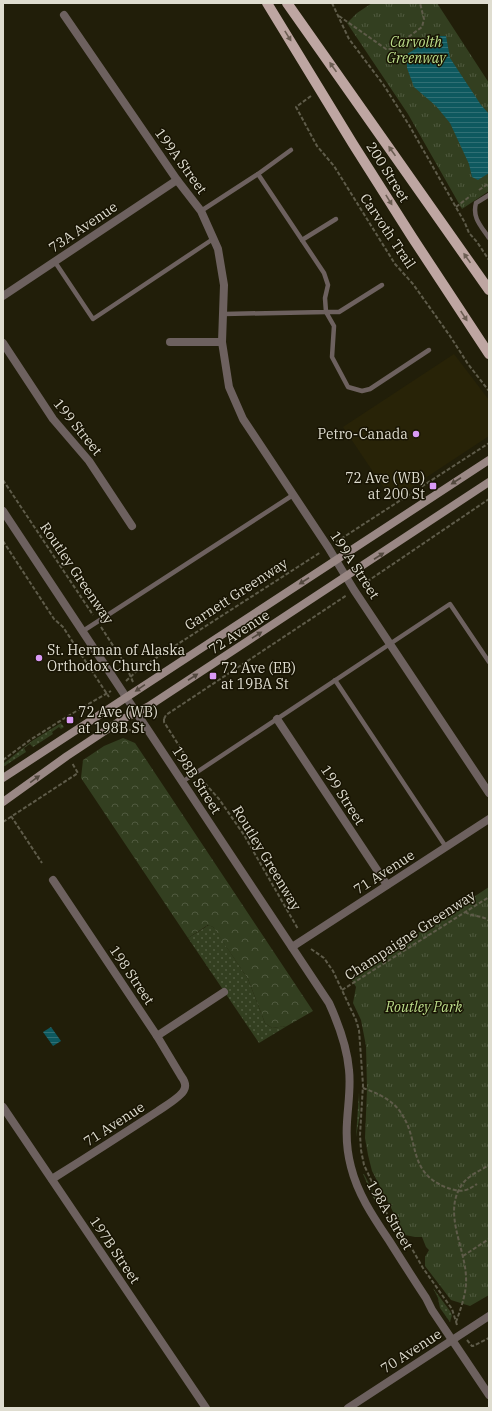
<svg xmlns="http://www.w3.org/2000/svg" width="492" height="1411" font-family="'IBM Plex Serif',serif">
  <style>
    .built { fill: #282307 }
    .grass { fill: url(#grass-dots) }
    .forest { fill: url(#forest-crowns) }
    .park { fill: url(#park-tufts) }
    .water { fill: url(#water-rules) }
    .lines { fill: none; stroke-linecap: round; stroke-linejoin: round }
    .path { stroke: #5f5c4a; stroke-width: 2; stroke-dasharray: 4 2; stroke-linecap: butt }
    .service { stroke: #6d615f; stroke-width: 4.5 }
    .minor { stroke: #6d615f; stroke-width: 8 }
    .tertiary { stroke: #6d615f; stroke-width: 8 }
    .secondary { stroke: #9a8885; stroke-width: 8 }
    .primary { stroke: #bea6a2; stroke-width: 10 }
    .oneway { fill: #6b5d52 }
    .oneway2 { fill: #52483e }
    .poi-dot { fill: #da9af6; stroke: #181403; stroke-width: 1.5 }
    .labels { text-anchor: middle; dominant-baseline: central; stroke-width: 3; stroke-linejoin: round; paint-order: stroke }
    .park-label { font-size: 14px; font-style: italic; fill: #bcde8b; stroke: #181403 }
    .street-label { font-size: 14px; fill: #dfddd0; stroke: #181403 }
    .poi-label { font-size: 14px; fill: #dfddd0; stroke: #181403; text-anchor: start }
  </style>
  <defs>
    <pattern id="grass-dots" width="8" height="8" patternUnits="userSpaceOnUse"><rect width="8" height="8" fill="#333f20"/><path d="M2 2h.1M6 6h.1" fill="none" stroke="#505a3f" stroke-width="1.8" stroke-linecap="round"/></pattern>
    <pattern id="forest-crowns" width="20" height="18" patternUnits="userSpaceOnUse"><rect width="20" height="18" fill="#333f20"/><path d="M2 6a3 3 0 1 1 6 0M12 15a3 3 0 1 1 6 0" fill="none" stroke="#505a3f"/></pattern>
    <pattern id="park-tufts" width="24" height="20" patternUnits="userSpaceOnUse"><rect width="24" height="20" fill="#333f20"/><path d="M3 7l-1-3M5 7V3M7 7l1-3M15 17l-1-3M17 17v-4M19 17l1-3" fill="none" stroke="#505a3f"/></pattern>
    <pattern id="water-rules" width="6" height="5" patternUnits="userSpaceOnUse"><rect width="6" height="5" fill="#0e595f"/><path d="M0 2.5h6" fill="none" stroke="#317075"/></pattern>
  </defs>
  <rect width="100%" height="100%" fill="#211e09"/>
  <path class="built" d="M454,354L489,400V436L392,500L343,427Z"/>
  <g class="grass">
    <path d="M61,723L64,727L61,729L59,727L52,732L53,734L33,747L30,744L24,748L26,752L3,767V764L32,741Z"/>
    <path d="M209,925L213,927L216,931L248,979L265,1023L272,1028L287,1026L259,1043L188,938Z"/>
    <path d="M359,1093L360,1114L356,1137Z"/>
    <path d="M363,1174H364L382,1209L385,1217L373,1197Z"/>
    <path d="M433,1288L450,1311L452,1315L450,1322L440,1308L438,1298Z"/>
  </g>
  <path class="forest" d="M123,738L135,743L313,1011L287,1026L272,1028L265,1023L248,979L213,927L208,925L188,938L81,778L83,760L104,746Z"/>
  <g class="park">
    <path d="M372,3H437L489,83V191L462,209L408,114L347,23L357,13Z"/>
    <path d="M489,887V1295L470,1306L451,1300L425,1266V1257L429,1250L426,1247L422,1237H415L405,1235L372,1171L368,1155L365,1138L367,1089L366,1046L361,1020L353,1003L356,987L350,977Z"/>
  </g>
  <g class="water">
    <path d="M437,36H446L450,58L481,105L489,114V173L478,180L472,177L469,164L450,123L436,106L414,87L407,68V54Z"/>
    <path d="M51,1027L61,1041L53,1046L43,1032Z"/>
  </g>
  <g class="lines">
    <g class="path">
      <path d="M332,3L349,39L383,84L409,125L465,223L469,233L477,242L489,260"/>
      <path d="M339,16L386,49H392L422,27L424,19L420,3"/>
      <path d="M311,96L296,107L317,146L334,166L395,264L413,284L450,336L468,364L489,391"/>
      <path d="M479,190L489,183"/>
      <path d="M456,207L469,197"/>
      <path d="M3,480L93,615"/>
      <path d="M3,541L54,619L63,627L109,697"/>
      <path d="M336,542L489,443"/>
      <path d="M362,585L489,499"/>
      <path d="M101,627L125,664L133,682"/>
      <path d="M126,681L139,669L321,552"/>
      <path d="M155,714L157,718"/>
      <path d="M164,719L166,715L347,595"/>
      <path d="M164,719V722L192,766"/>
      <path d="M127,729L135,732L138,730"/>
      <path d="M3,760L30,740L68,716L111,691"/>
      <path d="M201,779L219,799L244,835L298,929"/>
      <path d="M11,816L42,863"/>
      <path d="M3,822L78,773L72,763"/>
      <path d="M465,912C473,917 483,915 489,921"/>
      <path d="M311,949L324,958L333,971L356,1020L359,1030L363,1085L360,1135L361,1150L364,1165L389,1218L408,1242L423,1268L452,1309L457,1325"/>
      <path d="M342,990L489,897"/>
      <path d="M363,1088C377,1093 393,1100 401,1113C420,1140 407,1171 445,1187C460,1192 464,1193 477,1184"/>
      <path d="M463,1256L489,1239"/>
      <path d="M456,1322C461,1308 467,1292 466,1277C465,1246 441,1210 464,1182C470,1175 481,1170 489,1165"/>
      <path d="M467,1340L472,1346H473L489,1338"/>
    </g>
    <g class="service">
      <path d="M258,174L291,150"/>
      <path d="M489,195L476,203C472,218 481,226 489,238"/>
      <path d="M201,211L258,174L324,273L328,285L325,298L326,312L224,314"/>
      <path d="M302,240L336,219"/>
      <path d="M55,262L93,319L213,239"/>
      <path d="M382,285L339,312H326L334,326L332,357L348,387L362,391L370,389L429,350"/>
      <path d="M83,631L293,495"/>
      <path d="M335,680L446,847"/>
      <path d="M182,782L450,604L489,662"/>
    </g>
    <g class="minor">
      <path d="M64,15L177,180L201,211L218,249L224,285L222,342L229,387L243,419L328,547L354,590L489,793"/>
      <path d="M3,296L177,180"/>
      <path d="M170,342H222"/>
      <path d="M3,343L53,419L89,461L132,526"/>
      <path d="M3,511L126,697"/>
      <path d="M277,719L387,885"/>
      <path d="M292,947L489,819"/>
      <path d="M157,1036L224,992"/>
      <path d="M3,1107L206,1408"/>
      <path d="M52,1179C87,1157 123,1134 158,1111C165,1106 181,1097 184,1090C187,1085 184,1080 181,1076L157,1036L53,880"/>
    </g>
    <g class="tertiary">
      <path d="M126,697L329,1003C339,1025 347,1046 349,1070C351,1087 348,1104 347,1122C346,1137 347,1152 351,1167C358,1195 374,1218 390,1242C402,1261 414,1280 426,1298L432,1310L489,1395"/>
      <path d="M348,1408L489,1316"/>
    </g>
    <g class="secondary">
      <path d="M3,778L489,460"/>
      <path d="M3,802L67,756L123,719L149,706L489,482"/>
    </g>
    <g class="primary">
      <path d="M267,3L353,144L412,237L489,354"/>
      <path d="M287,3L489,290"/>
    </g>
  </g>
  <defs><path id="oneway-solid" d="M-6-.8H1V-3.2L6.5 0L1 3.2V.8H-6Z"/></defs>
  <g class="oneway">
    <use href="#oneway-solid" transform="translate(288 36) rotate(58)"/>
    <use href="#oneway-solid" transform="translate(333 67) rotate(-125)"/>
    <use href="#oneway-solid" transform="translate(392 151) rotate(-125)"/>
    <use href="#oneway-solid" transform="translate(389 200) rotate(58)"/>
    <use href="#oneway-solid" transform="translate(467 258) rotate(-125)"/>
    <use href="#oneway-solid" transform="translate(464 316) rotate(57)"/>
  </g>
  <g class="oneway2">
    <use href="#oneway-solid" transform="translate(456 481) rotate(147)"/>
    <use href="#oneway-solid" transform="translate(379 556) rotate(-33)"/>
    <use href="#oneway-solid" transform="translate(304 581) rotate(147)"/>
    <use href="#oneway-solid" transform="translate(257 635) rotate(-33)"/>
    <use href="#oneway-solid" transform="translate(193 677) rotate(-33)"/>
    <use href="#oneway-solid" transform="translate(140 688) rotate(146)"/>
    <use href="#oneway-solid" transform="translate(35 779) rotate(-36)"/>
  </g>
  <g class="poi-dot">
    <circle cx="416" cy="434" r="4"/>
    <rect x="429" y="482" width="8" height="8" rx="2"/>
    <circle cx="39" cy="658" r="4"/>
    <rect x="209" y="672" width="8" height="8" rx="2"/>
    <rect x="66" y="716" width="8" height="8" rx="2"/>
  </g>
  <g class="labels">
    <g class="park-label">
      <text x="416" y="42">Carvolth<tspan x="416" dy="16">Greenway</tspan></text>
      <text x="424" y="1007">Routley Park</text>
    </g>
    <g class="street-label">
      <text transform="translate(181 161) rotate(54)">199A Street</text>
      <text transform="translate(388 172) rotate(58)">200 Street</text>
      <text transform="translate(83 227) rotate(-34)">73A Avenue</text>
      <text transform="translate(388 231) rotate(56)">Carvoth Trail</text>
      <text transform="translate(78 427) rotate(51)">199 Street</text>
      <text transform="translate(355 565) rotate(57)">199A Street</text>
      <text transform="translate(77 573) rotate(56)">Routley Greenway</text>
      <text transform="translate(236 594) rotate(-33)">Garnett Greenway</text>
      <text transform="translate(239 632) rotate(-33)">72 Avenue</text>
      <text transform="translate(197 780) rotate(57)">198B Street</text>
      <text transform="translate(343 795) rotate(57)">199 Street</text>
      <text transform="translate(267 858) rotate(59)">Routley Greenway</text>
      <text transform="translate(384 872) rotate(-33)">71 Avenue</text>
      <text transform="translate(410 935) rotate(-33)">Champaigne Greenway</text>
      <text transform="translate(132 975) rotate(56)">198 Street</text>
      <text transform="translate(114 1124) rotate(-33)">71 Avenue</text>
      <text transform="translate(390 1215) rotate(60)">198A Street</text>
      <text transform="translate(115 1250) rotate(56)">197B Street</text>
      <text transform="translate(411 1351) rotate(-33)">70 Avenue</text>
    </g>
    <g class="poi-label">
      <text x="408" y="434" text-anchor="end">Petro-Canada</text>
      <text x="425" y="478" text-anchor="end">72 Ave (WB)<tspan x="425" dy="16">at 200 St</tspan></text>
      <text x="47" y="650">St. Herman of Alaska<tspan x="47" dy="16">Orthodox Church</tspan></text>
      <text x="221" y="668">72 Ave (EB)<tspan x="221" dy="16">at 19BA St</tspan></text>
      <text x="78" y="712">72 Ave (WB)<tspan x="78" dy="16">at 198B St</tspan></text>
    </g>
  </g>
  <rect width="492" height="1411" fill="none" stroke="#dfddd0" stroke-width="8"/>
</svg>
